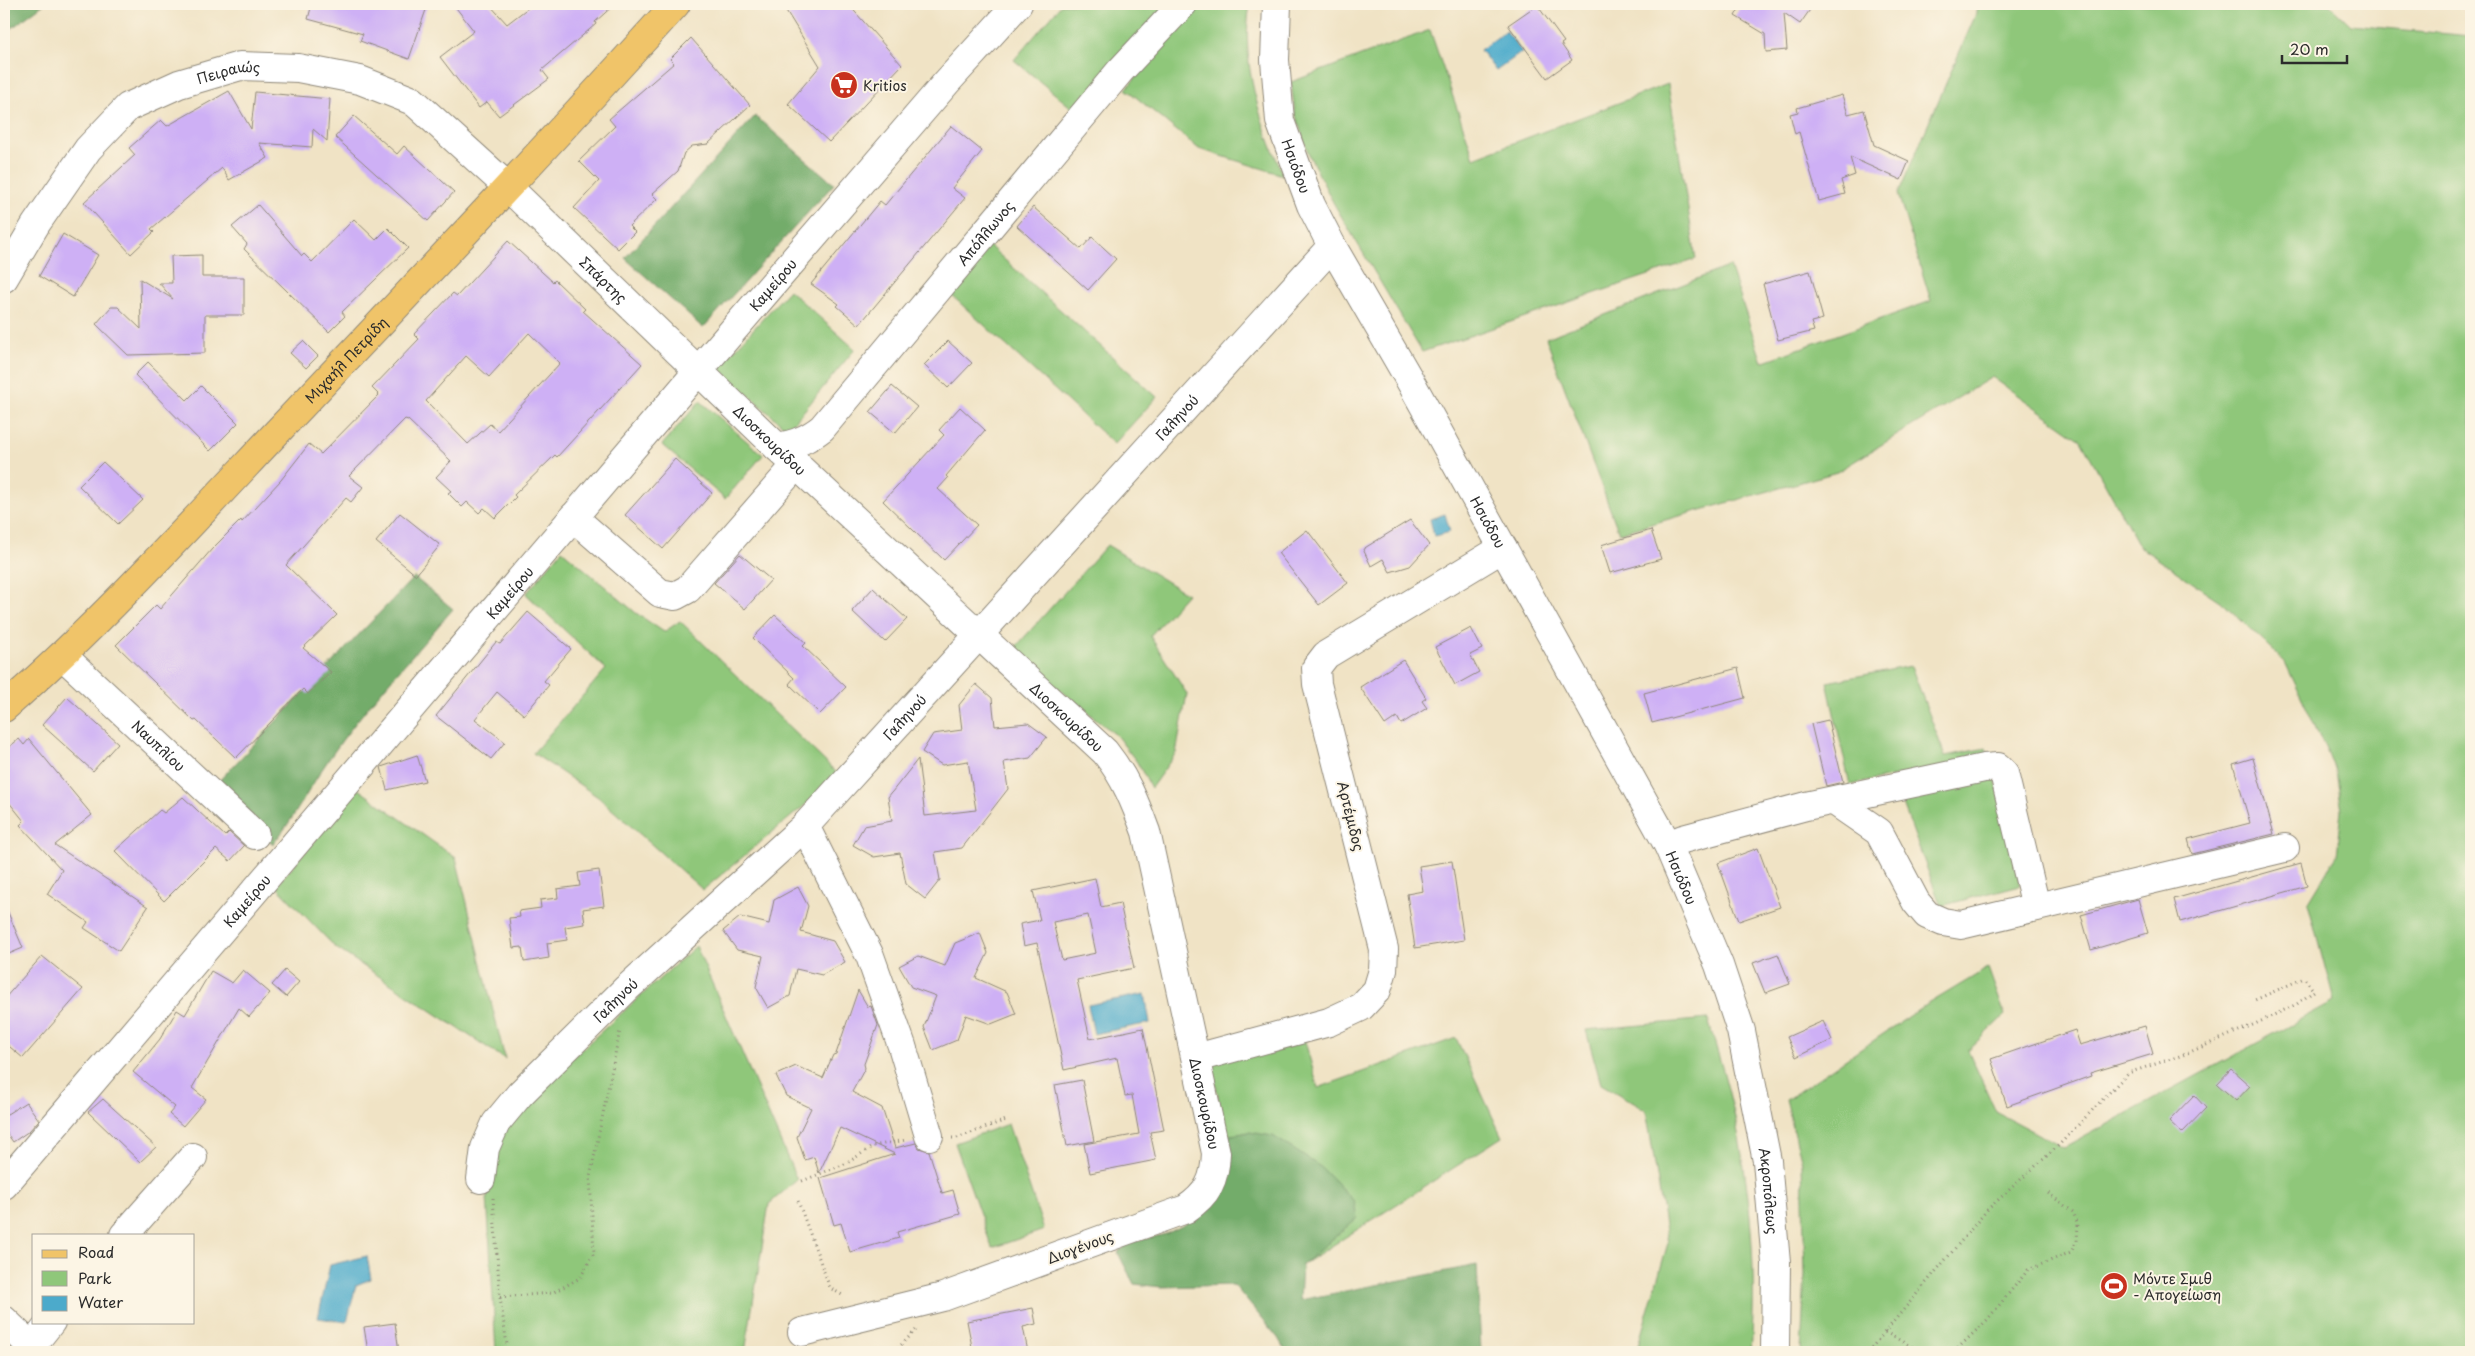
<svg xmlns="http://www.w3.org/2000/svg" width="2475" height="1356" font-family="'Playpen Sans',sans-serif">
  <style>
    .green { fill: #8fc77a; stroke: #5d7952 }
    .forest { fill: #73ac6a; stroke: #4f6c4a }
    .water { fill: #4caacb; stroke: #3c6a7b }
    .building { fill: #ceb0f5; fill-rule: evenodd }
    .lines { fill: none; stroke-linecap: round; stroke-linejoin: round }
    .minor-casing { stroke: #8e8778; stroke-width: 30 }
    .major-casing { stroke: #8e8778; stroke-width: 30 }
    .path { stroke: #8e8778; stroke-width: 3; stroke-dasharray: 1 4; stroke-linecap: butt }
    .minor { stroke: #fff; stroke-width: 28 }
    .major { stroke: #f0c469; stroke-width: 28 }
    .labels { text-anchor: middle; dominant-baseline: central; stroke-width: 4; stroke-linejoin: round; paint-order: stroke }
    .street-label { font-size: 14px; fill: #2b2b2b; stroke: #fcf5e5 }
    .poi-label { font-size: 14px; fill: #2b2b2b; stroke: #fcf5e5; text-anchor: start }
  </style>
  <rect width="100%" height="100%" fill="#fcf5e5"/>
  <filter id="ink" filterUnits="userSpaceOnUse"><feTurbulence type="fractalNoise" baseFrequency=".02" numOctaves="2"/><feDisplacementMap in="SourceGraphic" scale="10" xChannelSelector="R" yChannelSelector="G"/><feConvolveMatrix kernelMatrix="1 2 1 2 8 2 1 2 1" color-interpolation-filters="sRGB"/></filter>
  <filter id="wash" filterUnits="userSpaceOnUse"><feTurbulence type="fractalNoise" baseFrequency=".0096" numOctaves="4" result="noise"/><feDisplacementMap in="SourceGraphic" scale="20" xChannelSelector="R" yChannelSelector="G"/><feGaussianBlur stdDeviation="1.12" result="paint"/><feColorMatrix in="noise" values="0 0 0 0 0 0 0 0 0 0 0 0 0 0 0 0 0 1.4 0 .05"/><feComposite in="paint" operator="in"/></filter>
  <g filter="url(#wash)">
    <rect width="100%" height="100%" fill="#f0e3c5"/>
    <g class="green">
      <path d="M1062,4H1176L1079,114L1014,60Z"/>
      <path d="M1198,4H1250C1240,63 1260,121 1283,175L1199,149L1126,89Z"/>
      <path d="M1978,4H2329L2351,25L2471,36V1352H1801L1805,1273L1802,1163L1786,1100L1920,1009L1988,968L2005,1015L1968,1050L1996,1112L2064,1148L2334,1001L2308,903L2337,855L2342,811L2336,771L2285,662L2224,604L2140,547L2081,440L1992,377L1837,472L1619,533L1546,338L1730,266L1762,362L1931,301L1898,194L1979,7Z"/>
      <path d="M1430,30L1474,158L1668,84L1696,259L1422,352L1334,204L1309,155L1295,113L1291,82Z"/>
      <path d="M985,242L1157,397L1114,444L948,292Z"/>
      <path d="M789,290L855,349L788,430L718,368Z"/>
      <path d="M700,401L763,455L725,499L662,445Z"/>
      <path d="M1107,545L1187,594L1150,636L1187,694L1176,753L1151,788L1137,762L1116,735L1012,651Z"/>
      <path d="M562,550L636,613L664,632L680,621L840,776L703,890L598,797L533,753L606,669L526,594Z"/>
      <path d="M1911,666L1945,756L1986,748L1989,758L1850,785L1827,682Z"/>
      <path d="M1994,772L2020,885L1941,906L1901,799Z"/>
      <path d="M358,789L456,858L505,1059L336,948L276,886Z"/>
      <path d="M696,946L797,1180L769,1204L745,1352H496L487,1196L500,1123Z"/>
      <path d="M1708,1019C1713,1038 1719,1056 1724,1074C1749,1163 1758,1260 1751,1352H1636L1668,1243L1646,1110L1601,1084L1586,1030Z"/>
      <path d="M1303,1034L1318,1088L1456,1038L1502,1137L1302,1265L1356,1218L1249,1132L1226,1136L1210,1056Z"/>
      <path d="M1008,1124L1044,1230L992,1248L955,1143Z"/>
    </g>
    <g class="forest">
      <path d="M4,4H44L4,34Z"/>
      <path d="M755,116L834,184L703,328L625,258Z"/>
      <path d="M414,577L453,609C411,658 365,706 329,759C309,788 296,816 273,844L212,788Z"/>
      <path d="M1249,1132L1273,1136L1322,1168L1354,1201L1357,1218L1302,1265L1300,1300L1477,1265L1481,1352H1286L1278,1338L1234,1285L1161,1287L1134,1284L1118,1253L1128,1243L1166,1234L1196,1219L1213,1200L1226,1136Z"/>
    </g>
    <g class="water">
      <path d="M1506,31L1522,52L1496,71L1480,50Z"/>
      <path d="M1445,514L1450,532L1434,536L1430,519Z"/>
      <path d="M1145,994L1150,1023L1094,1034L1088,1005Z"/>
      <path d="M367,1256L371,1279L356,1285L347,1322L318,1318L330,1265Z"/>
    </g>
    <g id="blocks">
      <g class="building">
        <path d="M312,4H428L409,59L360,41L363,34L308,19Z"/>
        <path d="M453,4H489L507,24L533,4H615L595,22L596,24L542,70L549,79L499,116L487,102L479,108L440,57L474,31Z"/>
        <path d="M782,4H848L902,65L829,142L788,104L820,66Z"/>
        <path d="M1742,4H1814L1800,24L1784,13L1787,50L1766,52L1765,34L1735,16Z"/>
        <path d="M1537,5L1564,42L1561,44L1572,60L1547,78L1508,25Z"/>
        <path d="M691,38L750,105L708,144L692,146L684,153L678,171L652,194L657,199L629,226L635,232L618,249L574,208L599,181L579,161L615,126L609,119L674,63L670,59Z"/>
        <path d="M229,91L251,129L255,92L330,99L327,141L313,129L312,147L259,143L268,158L229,180L222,168L151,229L154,232L131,254L84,202L135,155L129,148L161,120L167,126Z"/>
        <path d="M1842,95L1848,114L1864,110L1874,145L1909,161L1901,180L1850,157L1855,175L1841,180L1845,194L1819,201L1799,132L1795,134L1790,114L1798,112L1797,108Z"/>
        <path d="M354,116L397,154L404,146L454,192L428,221L335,137Z"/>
        <path d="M951,126L982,151L952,188L965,198L859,325L837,306L839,304L811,284L880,201L885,205Z"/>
        <path d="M258,205L302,256L304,254L312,262L354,219L376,240L388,228L408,248L342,312L345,316L329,332L244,249L247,244L232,227Z"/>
        <path d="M1033,207L1081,249L1092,237L1116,259L1088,290L1017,226Z"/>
        <path d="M63,234L98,255L73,297L39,276Z"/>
        <path d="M508,241L553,282L555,280L585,309L583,311L642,364L557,457L555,455L514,495L516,497L495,518L484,508L479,513L467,502L462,507L448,493L451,491L436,477L451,461L408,420L405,419L349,476L363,487L351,502L346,498L286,565L337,615L303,648L331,672L308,694L303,689L236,758L196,720L194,721L116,645L156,605L160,609L212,549L241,520L242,522L281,480L309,444L321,454L379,395L372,388L419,339L414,334L453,293L457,296ZM529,333L560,363L498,431L490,424L468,444L426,401L466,356L489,377Z"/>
        <path d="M202,255V277H244V315H205V353L128,355L96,324L111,307H118L141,329L140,279L173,299L159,283H172L171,256Z"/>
        <path d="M1810,271L1823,319L1811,322L1814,331L1778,340L1763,284Z"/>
        <path d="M303,341L318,356L306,368L290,353Z"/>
        <path d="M948,341L972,363L948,388L924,365Z"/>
        <path d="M148,362L187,400L201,386L238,423L210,451L135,375Z"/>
        <path d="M892,386L917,407L895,433L870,412Z"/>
        <path d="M960,407L985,430L946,476L948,478L938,489L977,525L944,560L883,501L944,435L939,430Z"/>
        <path d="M675,459L712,493L663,549L625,515Z"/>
        <path d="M103,462L143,500L118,524L79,486Z"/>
        <path d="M400,513L440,545L416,575L376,542Z"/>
        <path d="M1410,520L1429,545L1410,566L1390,572L1383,559L1371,566L1363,549Z"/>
        <path d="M1307,530L1348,583L1319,605L1278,553Z"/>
        <path d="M1651,530L1661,559L1610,573L1601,545Z"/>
        <path d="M740,554L771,580L745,609L714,583Z"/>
        <path d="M873,588L907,619L885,642L852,611Z"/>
        <path d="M528,612L571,649L544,681L549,685L524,715L497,692L475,719L505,742L491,759L436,716L496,642L500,644Z"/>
        <path d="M775,615L806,643L803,646L846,687L820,714L789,684L794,678L753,638Z"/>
        <path d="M1471,628L1482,649L1470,655L1479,672L1455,685L1435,647Z"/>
        <path d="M1403,660L1426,698L1422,701L1427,708L1401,724L1397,717L1385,725L1360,687Z"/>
        <path d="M1738,668L1745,698L1652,723L1644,693Z"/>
        <path d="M976,684L992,698L995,726L1028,723L1047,737L1030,758L1004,762L1008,789L962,848L935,852L940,880L925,899L906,884L900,853L874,857L853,845L864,826L892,821L888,797L918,759L925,816L976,810L968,761L942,765L922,752L933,734L962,730L959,705Z"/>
        <path d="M67,697L118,743L93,771L42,725Z"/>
        <path d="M1828,720L1843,782L1826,786L1811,724Z"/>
        <path d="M19,739L24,745L29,739L92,815L55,845L148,907L119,951L84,928L88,922L47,894L62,870L20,825L24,821L4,796V751Z"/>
        <path d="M417,755L425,781L387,790L381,767Z"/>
        <path d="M2253,758L2274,834L2192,854L2188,839L2250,823L2233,764Z"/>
        <path d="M183,797L225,836L229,832L244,846L230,861L216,849L164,901L115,851L160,810L164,813Z"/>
        <path d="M1758,848L1780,907L1739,921L1718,863Z"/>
        <path d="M1452,861L1464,940L1415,948L1407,894L1423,891L1419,866Z"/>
        <path d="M2301,863L2307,886L2180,922L2174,899Z"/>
        <path d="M599,870L604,906L583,909L585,924L565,927L567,940L547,943L549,958L524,962L522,947L513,948L509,918L520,917L519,911L541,908L540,900L558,898L557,889L580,886L578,873Z"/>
        <path d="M1095,878L1101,907L1120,903L1134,968L1077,980L1090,1039L1143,1028L1164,1130L1150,1132L1156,1160L1090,1173L1084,1144L1139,1134L1132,1095L1125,1096L1117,1058L1064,1070L1037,943L1024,946L1020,924L1040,920L1033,891ZM1088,915L1096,953L1062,960L1053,922Z"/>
        <path d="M798,887L808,906L801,932L833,941L845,962L822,975L796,969L790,996L768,1008L756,987L763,956L737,950L723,931L740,917L769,924L774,900Z"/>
        <path d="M2138,899L2148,933L2091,950L2081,915Z"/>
        <path d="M4,903L23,948L4,956Z"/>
        <path d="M980,933L988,953L976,978L1007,992L1016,1014L991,1024L966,1015L957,1040L933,1050L924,1027L936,996L911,987L899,966L918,956L945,966L955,943Z"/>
        <path d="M1778,954L1790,984L1765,993L1753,963Z"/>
        <path d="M42,956L83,989L23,1058L4,1042V999Z"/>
        <path d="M243,970L270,993L249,1017L239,1008L192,1088L206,1099L183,1126L169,1114L175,1107L133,1072L160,1039L177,1010L185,1015L211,971L232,983Z"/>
        <path d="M285,970L299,982L286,997L272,985Z"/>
        <path d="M858,990L868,1007L871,1006L878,1025L864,1064L865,1068L852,1092L882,1108L895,1148L916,1143L919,1148L929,1151L942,1193L953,1190L960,1214L897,1232L899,1238L850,1252L841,1223L834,1225L820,1178L895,1154L840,1128L819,1173L814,1157L805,1160L797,1137L811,1108L786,1096L776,1075L796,1066L823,1078L833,1055L836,1054Z"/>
        <path d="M1823,1021L1832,1040L1796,1057L1787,1037Z"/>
        <path d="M2145,1026L2153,1054L2090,1073L2091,1076L2007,1106L1991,1059L2075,1030L2080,1045Z"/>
        <path d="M2231,1069L2250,1086L2236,1101L2217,1084Z"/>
        <path d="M1082,1080L1094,1141L1067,1146L1055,1085Z"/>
        <path d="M2194,1095L2206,1108L2182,1133L2169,1121Z"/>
        <path d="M103,1099L156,1147L140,1162L88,1112Z"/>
        <path d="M26,1102L39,1120L29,1131L13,1142L4,1129V1116Z"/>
        <path d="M1033,1308L1036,1324L1023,1327L1028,1352H973L967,1321Z"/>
        <path d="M395,1323L399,1352H368L364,1327Z"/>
      </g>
    </g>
  </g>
  <g filter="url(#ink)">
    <use href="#blocks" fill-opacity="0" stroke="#8e8778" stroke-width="1"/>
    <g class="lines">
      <g class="minor-casing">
        <g id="minor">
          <path id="s1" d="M1277,4L1275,60L1280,121L1311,205L1332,246L1409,379L1668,845L1719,965L1741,1031L1767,1161L1776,1263L1775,1352"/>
          <path id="s2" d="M4,278L36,224L88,149L128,107L179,84L240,66L298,68L360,80L413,101L509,188L777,447L1105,752C1125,777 1135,802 1146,832L1216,1153C1215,1180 1208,1194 1186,1209L943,1297L802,1332"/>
          <path id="s3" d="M777,447C796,444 808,439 822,428L1120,71L1183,4"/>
          <path d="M573,517L660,593L675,596L688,589L797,464"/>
          <path id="s4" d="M63,656L255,835"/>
          <path d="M1834,801L1879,832L1916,902L1927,915L1943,922L1961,925L2285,848"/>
          <path d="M805,826L870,956L902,1046L929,1136"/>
          <path d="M1668,845L1683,839L1806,806L1984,768L1998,767L2004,773L2036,907"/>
          <path d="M1196,1058L1329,1022L1361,1007L1377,990L1383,970L1384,949L1317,684L1316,668L1326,655L1503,548"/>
          <path id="s5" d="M481,1179L485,1148L496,1123L520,1094L627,988L805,826L1332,246"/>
          <path id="s6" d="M4,1185L698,371L946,83L1018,4"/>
          <path d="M124,1235L193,1157"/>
          <path d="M4,1320L31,1346"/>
          <path d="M27,1352L51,1322"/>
        </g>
      </g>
      <g class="major-casing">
        <g id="major">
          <path id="s7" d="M4,708C102,622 190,525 279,430C413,289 546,148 676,4"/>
        </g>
      </g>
      <g class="path">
        <path d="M952,1138H957L1006,1120"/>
        <path d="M802,1181L847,1163L873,1146L906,1140"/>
        <path d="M493,1198L500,1297L508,1352"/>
        <path d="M798,1201L830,1288L844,1296"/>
        <path d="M500,1297L552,1293L580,1278L594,1253L590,1177L620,1030"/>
        <path d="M1885,1332L1921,1352"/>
        <path d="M894,1352L917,1329"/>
        <path d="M1868,1352L1988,1209L2059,1145L2128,1073L2183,1055L2255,1024L2297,1004L2314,991L2304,978L2255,1000"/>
        <path d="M1954,1352L1987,1320L2028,1270L2071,1252L2077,1241L2078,1224L2073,1212L2048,1193"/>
      </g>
      <use href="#minor" class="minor"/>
      <use href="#major" class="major"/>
    </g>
  </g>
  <defs>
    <g id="supermarket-disc" transform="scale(1.4375)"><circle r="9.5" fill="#c8321e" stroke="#fcf5e5"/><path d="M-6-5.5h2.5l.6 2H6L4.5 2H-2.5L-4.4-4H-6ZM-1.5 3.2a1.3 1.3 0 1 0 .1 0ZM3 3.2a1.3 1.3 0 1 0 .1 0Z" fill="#fff"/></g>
    <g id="stadium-disc" transform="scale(1.4375)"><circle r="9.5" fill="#c8321e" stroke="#fcf5e5"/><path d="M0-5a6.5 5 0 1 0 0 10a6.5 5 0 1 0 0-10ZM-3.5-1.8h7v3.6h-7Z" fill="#fff"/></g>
  </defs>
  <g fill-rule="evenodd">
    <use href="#supermarket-disc" x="844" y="85"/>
    <use href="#stadium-disc" x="2114" y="1286"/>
  </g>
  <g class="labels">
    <g class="street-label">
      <text stroke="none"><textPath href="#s2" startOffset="319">Πειραιώς</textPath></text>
      <text stroke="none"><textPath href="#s1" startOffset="165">Ησιόδου</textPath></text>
      <text stroke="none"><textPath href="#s3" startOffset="304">Απόλλωνος</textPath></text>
      <text stroke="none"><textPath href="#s2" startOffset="771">Σπάρτης</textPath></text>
      <text stroke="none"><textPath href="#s6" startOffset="1184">Καμείρου</textPath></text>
      <text stroke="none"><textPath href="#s7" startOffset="488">Μιχαήλ Πετρίδη</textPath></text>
      <text stroke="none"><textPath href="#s5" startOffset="1040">Γαληνού</textPath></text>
      <text stroke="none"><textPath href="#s2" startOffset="1002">Διοσκουρίδου</textPath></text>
      <text stroke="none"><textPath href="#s1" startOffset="570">Ησιόδου</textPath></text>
      <text stroke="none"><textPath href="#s6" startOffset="779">Καμείρου</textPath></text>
      <text stroke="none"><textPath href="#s2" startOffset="1408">Διοσκουρίδου</textPath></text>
      <text stroke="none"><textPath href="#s5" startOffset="635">Γαληνού</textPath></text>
      <text stroke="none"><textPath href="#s4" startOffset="131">Ναυπλίου</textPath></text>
      <text transform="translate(1351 816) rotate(76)">Αρτέμιδος</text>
      <text stroke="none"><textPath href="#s1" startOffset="975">Ησιόδου</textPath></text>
      <text stroke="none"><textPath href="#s6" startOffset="374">Καμείρου</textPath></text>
      <text stroke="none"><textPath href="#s5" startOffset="230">Γαληνού</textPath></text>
      <text stroke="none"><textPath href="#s2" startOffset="1828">Διοσκουρίδου</textPath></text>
      <text stroke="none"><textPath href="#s1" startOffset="1302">Ακροπόλεως</textPath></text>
      <text transform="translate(1080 1247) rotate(-20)">Διογένους</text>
    </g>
    <g class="poi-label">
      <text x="863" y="85">Kritios</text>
      <text x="2133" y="1278">Μόντε Σμιθ<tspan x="2133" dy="16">- Απογείωση</tspan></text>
    </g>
  </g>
  <rect width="2475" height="1356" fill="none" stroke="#fcf5e5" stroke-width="20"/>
  <rect x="32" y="1234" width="162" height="90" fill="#fcf5e5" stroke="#a8a49b"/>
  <rect x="42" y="1250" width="25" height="8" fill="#f0c469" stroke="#a8a49b"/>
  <text x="78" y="1258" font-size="15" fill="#2b2b2b">Road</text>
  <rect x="42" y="1271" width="25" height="15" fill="#8fc77a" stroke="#a8a49b"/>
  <text x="78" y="1284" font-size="15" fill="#2b2b2b">Park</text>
  <rect x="42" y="1296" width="25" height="15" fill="#4caacb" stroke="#a8a49b"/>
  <text x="78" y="1308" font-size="15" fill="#2b2b2b">Water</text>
  <path d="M2282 55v8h65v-8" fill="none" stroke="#2b2b2b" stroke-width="2.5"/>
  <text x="2290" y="55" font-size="15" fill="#2b2b2b" stroke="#fcf5e5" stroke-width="4" paint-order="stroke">20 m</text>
</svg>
